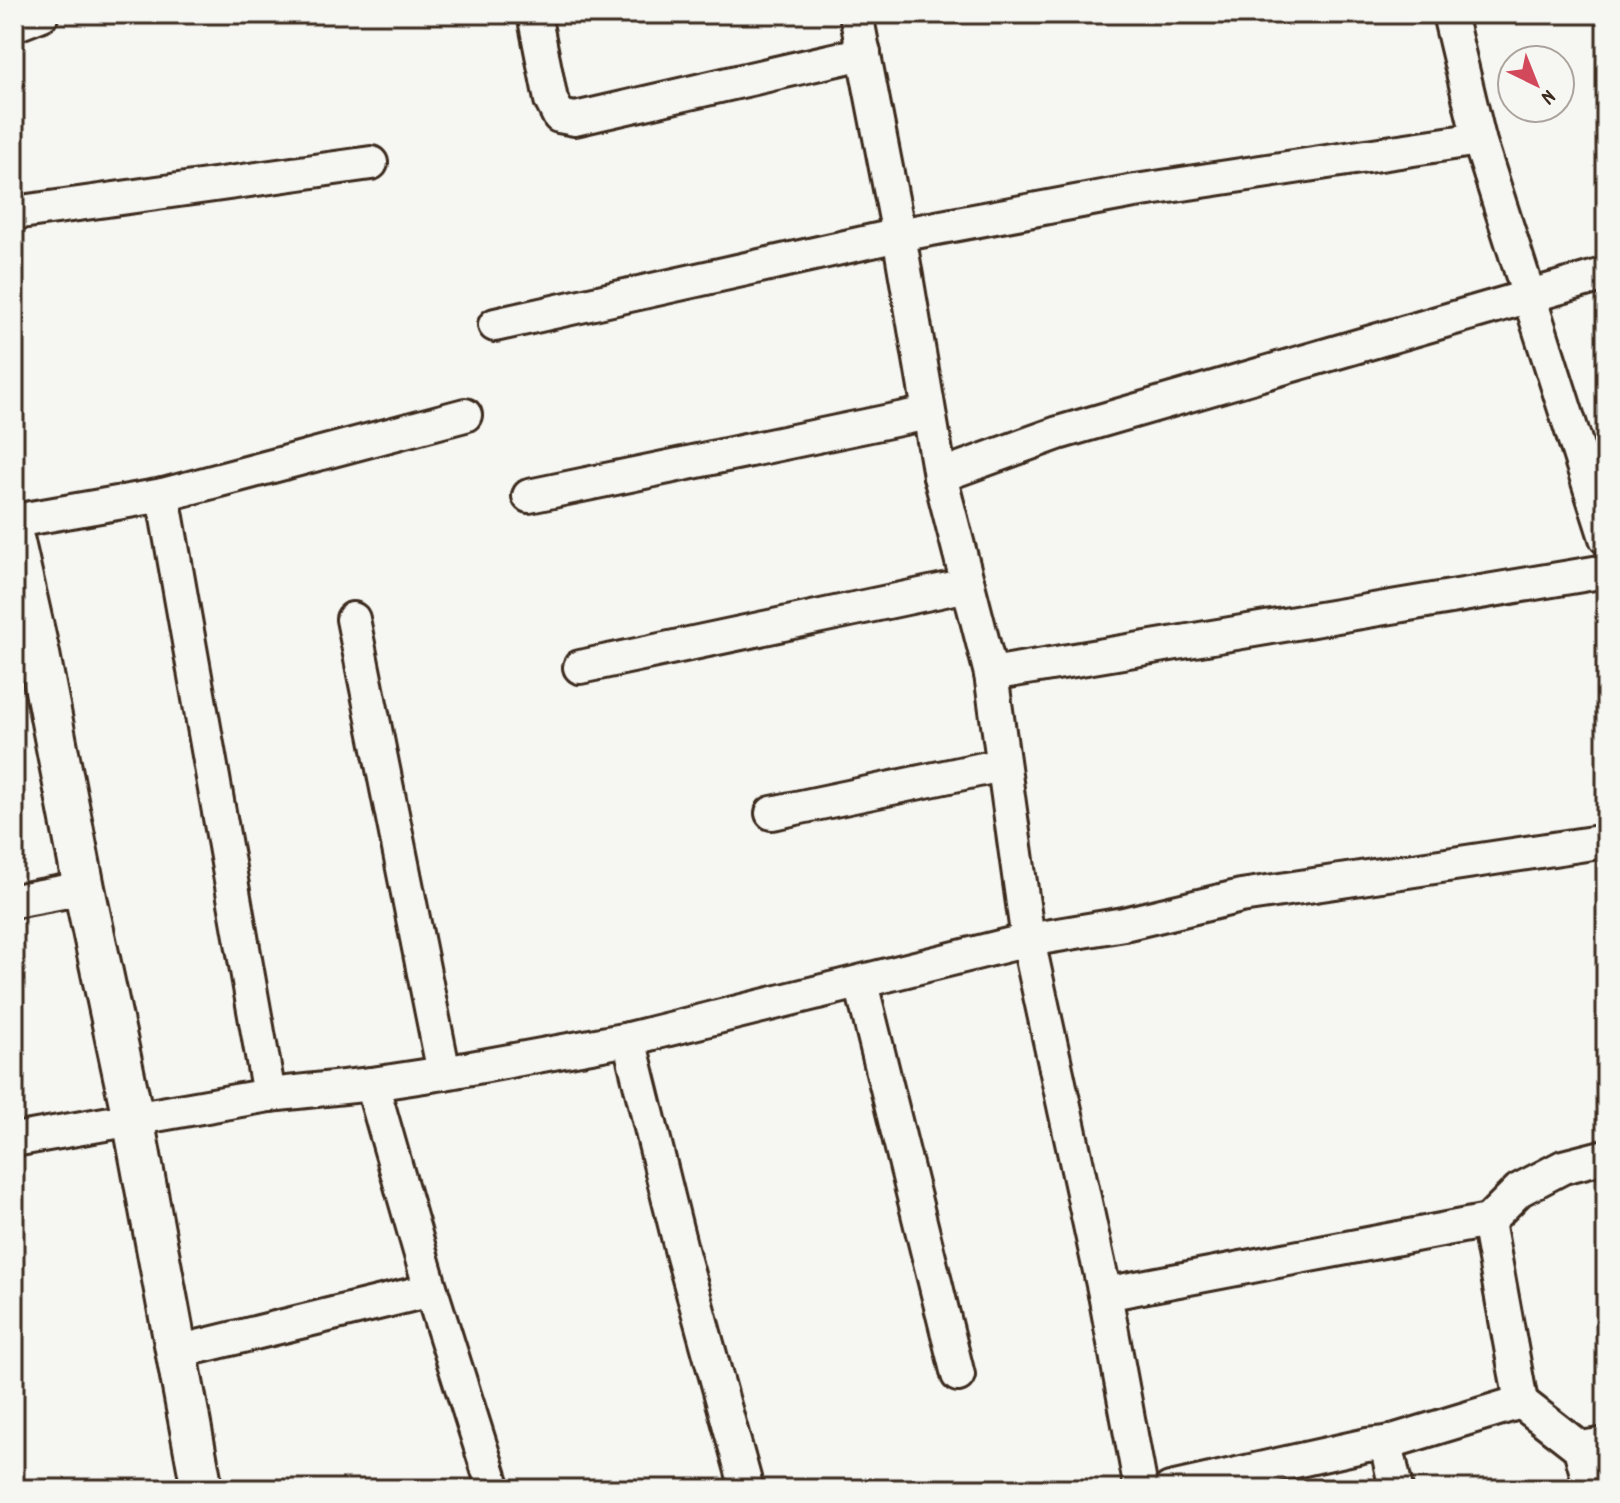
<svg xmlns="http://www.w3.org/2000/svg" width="1620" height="1503" font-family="Dekko,sans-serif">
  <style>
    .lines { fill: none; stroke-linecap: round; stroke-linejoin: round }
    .minor-casing { stroke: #3b2a1e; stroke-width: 38 }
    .tertiary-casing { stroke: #3b2a1e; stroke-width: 46 }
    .minor { stroke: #f6f6f2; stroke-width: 32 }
    .tertiary { stroke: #f6f6f2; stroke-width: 40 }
  </style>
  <rect width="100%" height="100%" fill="#f6f6f2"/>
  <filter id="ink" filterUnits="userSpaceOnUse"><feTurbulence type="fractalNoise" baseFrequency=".0125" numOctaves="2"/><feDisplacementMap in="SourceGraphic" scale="16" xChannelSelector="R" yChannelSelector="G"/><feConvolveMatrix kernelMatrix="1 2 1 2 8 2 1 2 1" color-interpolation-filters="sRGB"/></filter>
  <g filter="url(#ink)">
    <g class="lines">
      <g class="minor-casing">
        <g id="minor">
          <path d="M534,14L551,100L559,116L575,119L864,53"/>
          <path d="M856,14L899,235L940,476L991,674L1028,940L1105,1294L1141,1489"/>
          <path d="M1449,14L1479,139L1606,538"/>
          <path d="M14,25L42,14"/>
          <path d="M14,213L371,163"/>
          <path d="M495,325L899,235L1129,192L1479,139"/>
          <path d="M940,476L1058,433L1606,274"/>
          <path d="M163,495L269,1095"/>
          <path d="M529,496L928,413"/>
          <path d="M14,521L163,495L465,415"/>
          <path d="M353,619L444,1073"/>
          <path d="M580,667L968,585"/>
          <path d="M991,674L1606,571"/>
          <path d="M772,813L1002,765"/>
          <path d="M14,901L84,888"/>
          <path d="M861,983L958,1375"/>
          <path d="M629,1039L682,1253L747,1489"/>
          <path d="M372,1084L431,1290L494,1489"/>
          <path d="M14,1140L269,1095L372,1084L444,1073L629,1039L1028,940L1124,924L1241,896L1606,841"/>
          <path d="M1105,1294L1488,1221"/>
          <path d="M177,1352L431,1290"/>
          <path d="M1521,1402L1488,1221L1519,1190L1563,1167L1606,1156"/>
          <path d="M1386,1443L1396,1489"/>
          <path d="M1580,1448L1591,1489"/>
          <path d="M1170,1489L1367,1445L1386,1443L1521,1402L1580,1448L1606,1444"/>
        </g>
      </g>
      <g class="tertiary-casing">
        <path id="tertiary" d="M14,542L39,654L84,888L133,1118L202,1489"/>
      </g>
      <use href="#minor" class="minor"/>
      <use href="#tertiary" class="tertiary"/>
    </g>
  </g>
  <rect width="1620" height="1503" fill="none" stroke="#f6f6f2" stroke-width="48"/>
  <rect x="24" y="24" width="1572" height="1455" fill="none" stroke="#3b2a1e" stroke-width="3" filter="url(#ink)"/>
  <g transform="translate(1536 84) rotate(137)"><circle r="38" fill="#f6f6f2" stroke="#aba49d" stroke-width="2"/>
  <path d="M0-6L14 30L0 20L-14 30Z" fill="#d1495b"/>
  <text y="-12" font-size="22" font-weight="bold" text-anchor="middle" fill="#3b2a1e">N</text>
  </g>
</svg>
